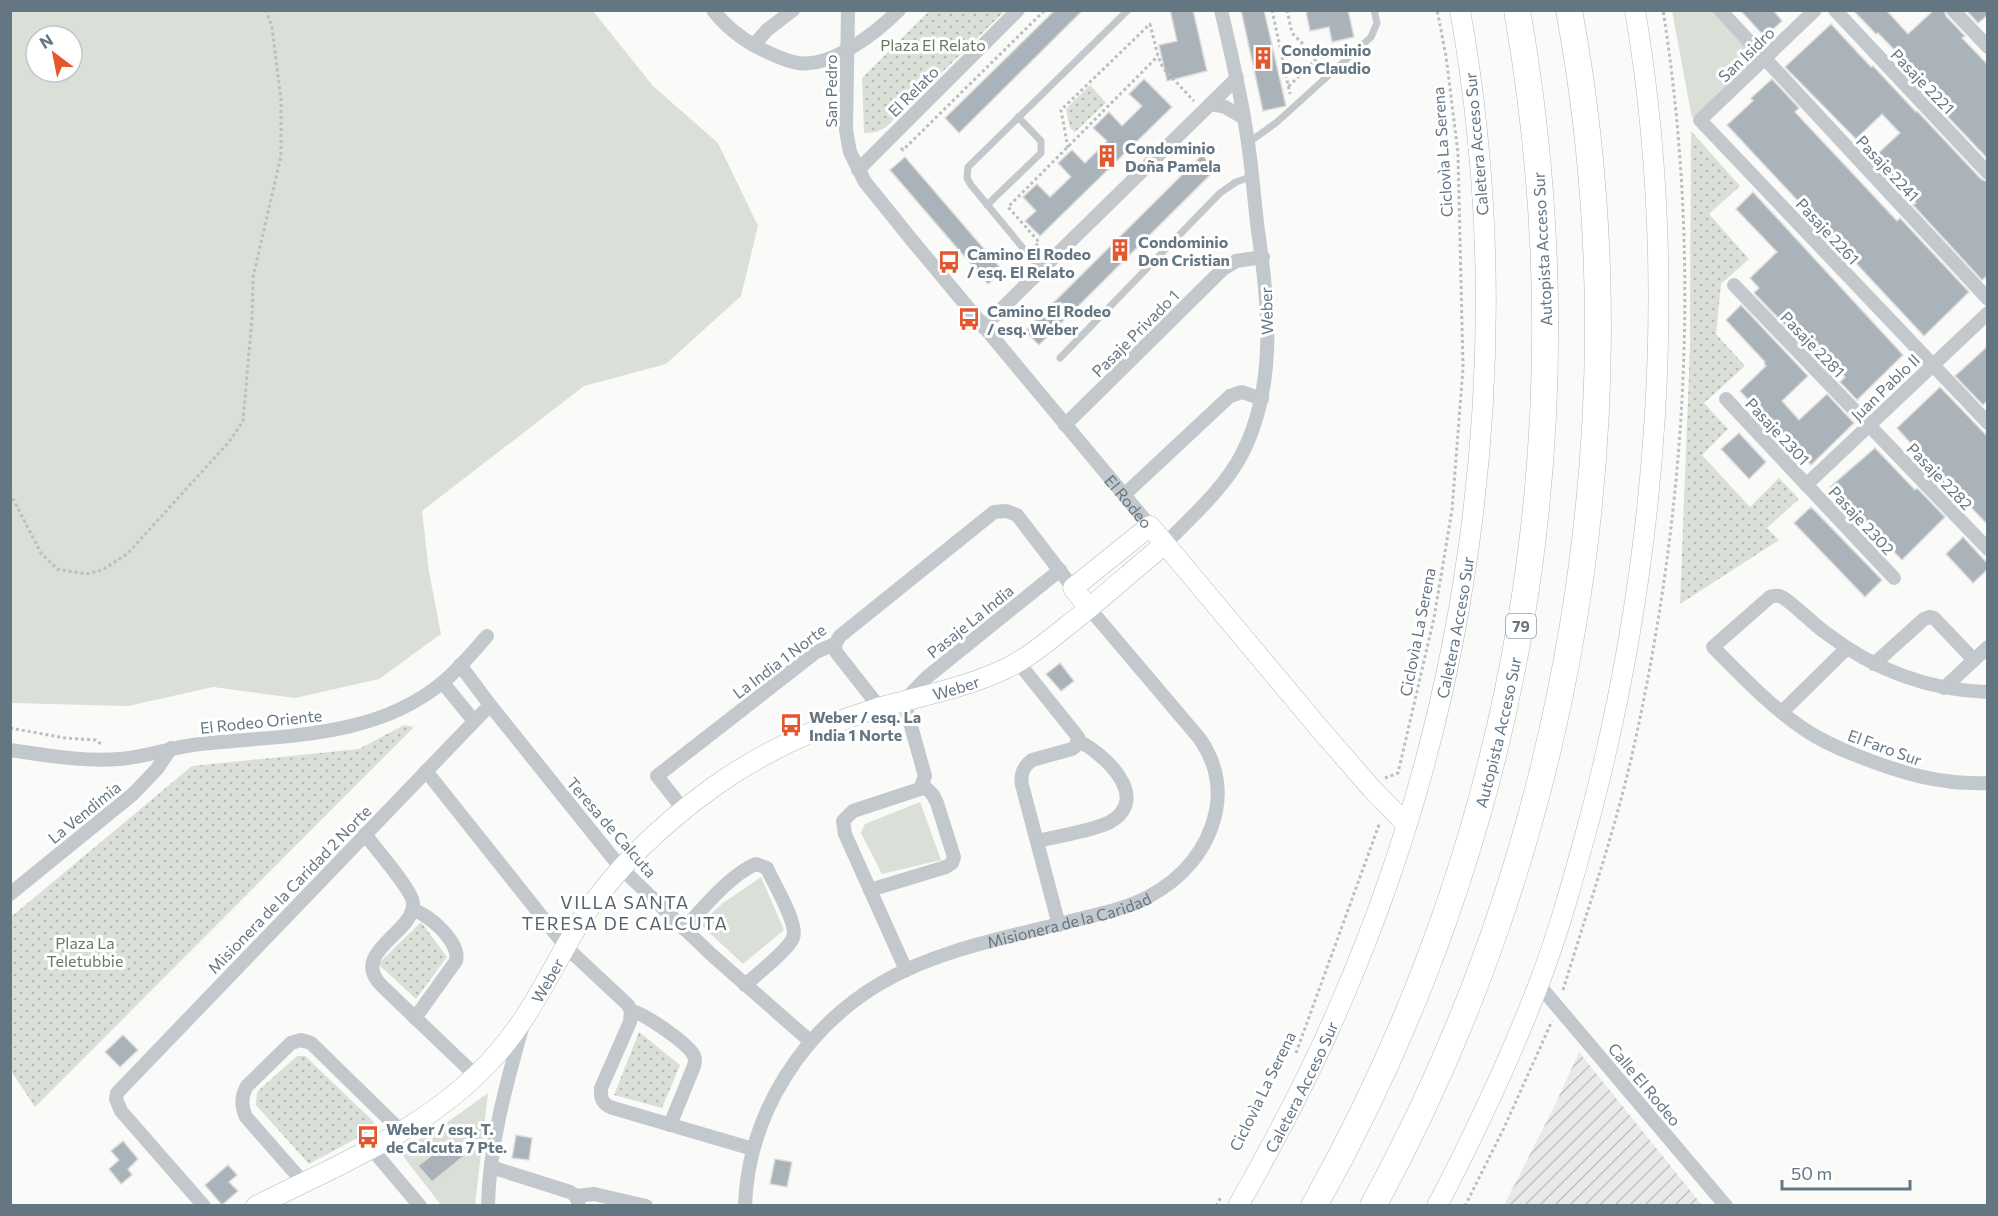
<svg xmlns="http://www.w3.org/2000/svg" width="1998" height="1216" font-family="Commissioner,sans-serif">
  <style>
    .industrial { fill: url(#industrial-furrows) }
    .green { fill: #dadfd7; fill-rule: evenodd }
    .park { fill: url(#park-dots) }
    .building { fill: #aab3b9; stroke: #dcdcda; stroke-width: 1.5 }
    .lines { fill: none; stroke-linecap: round; stroke-linejoin: round }
    .secondary-casing { stroke: #b3babf; stroke-width: 21 }
    .highway-casing { stroke: #b4b9bd; stroke-width: 27 }
    .path { stroke: #bbbfc2; stroke-width: 3; stroke-dasharray: 3 3; stroke-linecap: butt }
    .lane { stroke: #c3c8cc; stroke-width: 7 }
    .street { stroke: #c3c8cc; stroke-width: 14 }
    .secondary { stroke: #fff; stroke-width: 20 }
    .highway { stroke: #fff; stroke-width: 26 }
    .labels { text-anchor: middle; dominant-baseline: central; stroke-width: 6; stroke-linejoin: round; paint-order: stroke }
    .shield { fill: #fff; stroke: #939fa8; stroke-width: 1.5 }
    .shield-label { font-size: 15px; font-weight: bold; fill: #657683 }
    .park-label { font-size: 16px; fill: #687a64; stroke: #fff }
    .poi-label { font-size: 16px; font-weight: bold; fill: #657683; stroke: #fff; text-anchor: start }
    .street-label { font-size: 16px; fill: #657683; stroke: #fff }
    .neighbourhood-label { font-size: 18px; letter-spacing: 1.5px; fill: #57646e; stroke: #fff }
  </style>
  <defs>
    <pattern id="industrial-furrows" width="10" height="10" patternUnits="userSpaceOnUse" patternTransform="scale(1.5)"><rect width="10" height="10" fill="#e8e9e9"/><path d="M-1 1l2-2M0 10L10 0M9 11l2-2" fill="none" stroke="#c0c1c2"/></pattern>
    <pattern id="park-dots" width="8" height="8" patternUnits="userSpaceOnUse" patternTransform="scale(1.5)"><rect width="8" height="8" fill="#dadfd7"/><path d="M2 2h.1M6 6h.1" fill="none" stroke="#b4b9b4" stroke-width="1.8" stroke-linecap="round"/></pattern>
  </defs>
  <rect width="100%" height="100%" fill="#fafaf8"/>
  <path class="industrial" d="M1579,1052L1702,1205H1504L1554,1107Z"/>
  <g class="green">
    <path d="M11,10L593,11L653,86L718,143L758,226L741,296L666,364L584,386L422,511L429,572L441,634L379,679L295,698L213,687L128,706L11,703ZM36,36H72V72H36Z"/>
    <path d="M1672,11H1714L1756,57L1692,118Z"/>
    <path d="M920,802L941,860L882,874L861,833L865,824Z"/>
    <path d="M761,877L784,930L743,964L700,924L723,903Z"/>
    <path d="M488,1093L475,1205H441L399,1151L442,1126Z"/>
  </g>
  <g class="park">
    <path d="M929,11H1005L886,127L877,132L864,133L862,78Z"/>
    <path d="M1090,85L1106,103L1075,132L1070,128L1066,109Z"/>
    <path d="M1691,131L1740,186L1709,214L1749,259L1721,284L1716,334L1745,366L1704,403L1728,429L1702,455L1750,507L1779,478L1799,499L1767,528L1779,540L1680,604L1690,347Z"/>
    <path d="M404,725L414,727L35,1107L11,1071V917L192,766L359,749Z"/>
    <path d="M421,922L447,957L416,999L378,964Z"/>
    <path d="M639,1032L680,1065L662,1108L614,1095Z"/>
    <path d="M297,1056H305L374,1122L372,1130L309,1164L256,1105L257,1092Z"/>
  </g>
  <g class="building">
    <path d="M1055,10H1083L959,133L945,118Z"/>
    <path d="M1170,10H1193L1207,71L1167,81L1159,45L1177,41Z"/>
    <path d="M1241,10H1264L1286,106L1263,111Z"/>
    <path d="M1314,10H1348L1354,37L1332,42L1329,27L1310,31L1306,12Z"/>
    <path d="M1740,10H1773L1782,21L1765,37Z"/>
    <path d="M1853,10H1886L1908,34L1934,10H1944L1946,16L1965,36L1962,38L1988,65V159L1930,98L1936,93L1878,33L1876,34Z"/>
    <path d="M1966,10H1988V15L1978,23Z"/>
    <path d="M1831,24L1871,67L1873,66L1916,112L1917,111L1981,179L1988,182V275L1982,280L1913,205L1916,203L1873,158L1900,133L1882,114L1856,139L1785,67Z"/>
    <path d="M1144,79L1172,107L1040,236L1025,221L1036,211L1023,197L1037,184L1050,197L1071,177L1058,163L1072,150L1085,163L1107,141L1093,128L1109,112L1122,126L1142,106L1129,94Z"/>
    <path d="M1772,79L1799,108L1795,112L1897,221L1900,218L1969,292L1924,336L1727,125L1753,101L1751,98Z"/>
    <path d="M1202,155L1216,169L1039,345L1025,331Z"/>
    <path d="M905,157L1003,271L988,284L890,170Z"/>
    <path d="M1753,192L1903,355L1857,400L1840,382L1845,377L1819,350L1814,355L1754,293L1759,288L1750,278L1777,252L1736,209Z"/>
    <path d="M1741,305L1808,376L1782,401L1799,420L1827,394L1854,423L1811,465L1740,391L1766,366L1764,363L1765,362L1726,320Z"/>
    <path d="M1988,346V400L1983,405L1955,376Z"/>
    <path d="M1940,387L1988,437V525L1964,500L1958,505L1930,476L1936,471L1897,428Z"/>
    <path d="M1739,433L1766,462L1749,479L1721,449Z"/>
    <path d="M1875,448L1915,490L1917,488L1945,517L1902,560L1830,487Z"/>
    <path d="M1811,507L1882,580L1865,597L1794,523Z"/>
    <path d="M1963,537L1988,564V569L1973,583L1946,554Z"/>
    <path d="M1060,663L1074,681L1061,691L1046,674Z"/>
    <path d="M123,1035L138,1050L120,1067L105,1052Z"/>
    <path d="M516,1135L532,1138L529,1160L512,1158Z"/>
    <path d="M452,1139L465,1155L432,1182L418,1166Z"/>
    <path d="M123,1141L138,1159L128,1169L132,1175L121,1184L109,1169L119,1160L111,1151Z"/>
    <path d="M775,1159L792,1162L787,1187L770,1184Z"/>
    <path d="M228,1165L237,1175L229,1182L238,1191L222,1205L205,1185Z"/>
  </g>
  <g class="lines">
    <g class="secondary-casing">
      <g id="secondary">
        <path d="M1089,608L1073,588L1150,526L1319,728L1372,789L1406,824"/>
        <path id="s3" d="M256,1206C340,1164 431,1128 495,1056C532,1015 553,965 582,919C616,867 661,825 712,788C762,752 819,726 878,708C921,696 965,688 1005,669C1028,658 1047,642 1067,626C1100,600 1132,571 1165,544"/>
        <path id="s4" d="M1238,1206C1276,1139 1312,1071 1342,1000C1475,693 1519,340 1460,10"/>
        <path d="M1437,1206C1474,1135 1509,1061 1538,986C1559,932 1574,876 1589,821C1658,561 1680,277 1635,10"/>
      </g>
    </g>
    <g class="highway-casing">
      <g id="highway">
        <path id="s5" d="M1314,1206C1520,838 1590,425 1517,10"/>
        <path d="M1373,1206C1570,845 1644,416 1569,10"/>
      </g>
    </g>
    <g class="path">
      <path d="M1272,10L1290,94"/>
      <path d="M1287,10L1292,33L1317,58L1288,87"/>
      <path d="M901,148L903,150L1045,10"/>
      <path d="M1068,148L1061,110L1150,24L1158,56L1163,68L1194,101"/>
      <path d="M1036,246L1039,242L1008,207L1158,56"/>
      <path d="M10,493L41,553L57,569L86,574L102,570L127,554L229,442L243,421L252,319L253,277L281,156V100L272,27L266,10"/>
      <path d="M10,728L65,738L96,740L102,745"/>
      <path d="M1385,778L1398,773L1434,618L1452,510L1463,368L1458,153L1446,56L1437,10"/>
      <path d="M1563,990C1587,911 1614,834 1632,755C1687,510 1702,259 1663,10"/>
      <path d="M1296,1053L1380,822"/>
      <path d="M1216,1206L1221,1197"/>
      <path d="M1465,1206L1504,1128L1552,1021"/>
    </g>
    <g class="lane">
      <path d="M1248,143L1277,122L1371,37L1377,23L1374,10"/>
      <path d="M987,205L1041,153V141L1018,117"/>
      <path d="M1041,270L971,185L967,178L968,167L1128,10"/>
      <path d="M1060,358L1220,193L1236,182L1253,176"/>
    </g>
    <g class="street">
      <path d="M713,10C725,26 742,39 759,48C771,54 785,61 798,63C832,68 877,32 899,10"/>
      <path id="s1" d="M848,10L846,130L850,152L865,182L911,239L1150,526"/>
      <path d="M1720,10L1988,299"/>
      <path d="M1815,10L1700,120L1988,423"/>
      <path d="M1835,10L1988,173"/>
      <path d="M1953,10L1988,47"/>
      <path d="M754,45L767,30L793,10"/>
      <path d="M1210,104L1225,107L1244,118"/>
      <path d="M858,170L1018,10"/>
      <path d="M1734,285L1988,549"/>
      <path d="M983,327L1237,78"/>
      <path d="M1726,399L1894,578"/>
      <path d="M1065,425L1223,269L1236,261L1263,257"/>
      <path d="M1806,485L1988,313"/>
      <path d="M1124,495L1230,396L1242,392L1262,399"/>
      <path d="M1165,544C1192,516 1223,490 1242,454C1277,385 1269,305 1258,231C1254,199 1252,167 1247,136C1241,94 1231,52 1221,10"/>
      <path d="M835,644L836,652L880,708"/>
      <path d="M1018,662L1078,737L1076,746L1072,749L1032,760C1023,767 1020,774 1022,785L1059,925"/>
      <path d="M1874,664L1924,619L1930,617L1934,618L1974,660"/>
      <path d="M460,665L490,705L621,868L713,956L811,1042"/>
      <path d="M443,683L474,721"/>
      <path d="M1944,688L1988,647"/>
      <path d="M1988,692C1927,690 1874,670 1826,633C1816,627 1787,597 1779,596C1775,595 1774,596 1770,597L1713,647C1741,675 1769,705 1801,727C1819,740 1838,748 1858,756C1901,773 1941,785 1988,783"/>
      <path d="M1782,712L1847,648"/>
      <path d="M10,750C46,755 83,762 119,759C147,757 172,747 200,744C282,735 375,739 443,682C459,669 473,652 487,636"/>
      <path d="M426,771L566,947L628,1005L631,1011L630,1022L601,1088C600,1099 603,1105 613,1108L753,1149"/>
      <path d="M683,809L657,776L816,652L835,644L840,636L994,512L1006,511L1017,515L1073,588"/>
      <path d="M365,834C374,847 413,891 413,903C415,933 349,952 381,985L476,1076"/>
      <path d="M1037,841C1057,836 1093,831 1110,822C1152,798 1104,753 1078,741"/>
      <path d="M870,890L946,867L952,863L954,857L937,803L933,795L923,785"/>
      <path d="M10,894L133,794L157,769L171,748"/>
      <path d="M413,910C429,914 461,943 456,961L415,1018"/>
      <path d="M684,929C702,909 731,874 756,864L767,868C773,883 799,924 793,938C788,950 756,975 745,985"/>
      <path d="M906,970L845,834L843,821L853,811L920,789L925,776L904,701L926,678L1060,570"/>
      <path d="M1539,985L1726,1206"/>
      <path d="M631,1011C644,1013 689,1044 694,1056C696,1060 695,1061 694,1066L670,1125"/>
      <path d="M371,1148L420,1206"/>
      <path d="M491,1167L570,1192L576,1196L579,1206"/>
      <path d="M303,1182L246,1117C241,1106 241,1096 247,1086L291,1043L301,1040L311,1043L402,1132"/>
      <path d="M576,1196L594,1194L646,1206"/>
      <path d="M204,1206L121,1111L116,1099L117,1093L490,705"/>
      <path d="M488,1206C489,1146 506,1085 522,1028"/>
      <path id="s2" d="M745,1206C748,1114 803,1029 881,983C939,949 1010,937 1075,920C1099,914 1125,909 1148,897C1182,879 1208,850 1216,811C1221,785 1215,761 1200,739L1089,608"/>
    </g>
    <use href="#secondary" class="secondary"/>
    <use href="#highway" class="highway"/>
  </g>
  <defs>
    <g id="building-bare" transform="scale(1.8)"><path d="M-4-6H4V6H1V3H-1V6H-4ZM-2.5-4.3h1.7v1.8h-1.7ZM.8-4.3h1.7v1.8H.8ZM-2.5-1h1.7V.8h-1.7ZM.8-1h1.7V.8H.8Z" fill="#e4572e" stroke="#fff" stroke-width="2.5" paint-order="stroke"/></g>
    <g id="bus-bare" transform="scale(1.8)"><path d="M-5-6H5V4H4V6H2V4H-2V6H-4V4H-5ZM-3.5-4V0h7V-4ZM-3.5 1.2v1.5H-2V1.2ZM2 1.2v1.5H3.5V1.2Z" fill="#e4572e" stroke="#fff" stroke-width="2.5" paint-order="stroke"/></g>
  </defs>
  <g fill-rule="evenodd">
    <use href="#building-bare" x="1263" y="58"/>
    <use href="#building-bare" x="1107" y="156"/>
    <use href="#building-bare" x="1120" y="250"/>
    <use href="#bus-bare" x="949" y="262"/>
    <use href="#bus-bare" x="969" y="319"/>
    <use href="#bus-bare" x="791" y="725"/>
    <use href="#bus-bare" x="368" y="1137"/>
  </g>
  <g class="labels">
    <rect class="shield" x="1506" y="614" width="30" height="24" rx="4.5"/>
    <g class="shield-label">
      <text x="1521" y="626">79</text>
    </g>
    <g class="park-label">
      <text x="933" y="44">Plaza El Relato</text>
      <text x="85" y="942">Plaza La<tspan x="85" dy="18">Teletubbie</tspan></text>
    </g>
    <g class="poi-label">
      <text x="1281" y="49">Condominio<tspan x="1281" dy="18">Don Claudio</tspan></text>
      <text x="1125" y="147">Condominio<tspan x="1125" dy="18">Doña Pamela</tspan></text>
      <text x="1138" y="241">Condominio<tspan x="1138" dy="18">Don Cristian</tspan></text>
      <text x="967" y="253">Camino El Rodeo<tspan x="967" dy="18">/ esq. El Relato</tspan></text>
      <text x="987" y="310">Camino El Rodeo<tspan x="987" dy="18">/ esq. Weber</tspan></text>
      <text x="809" y="716">Weber / esq. La<tspan x="809" dy="18">India 1 Norte</tspan></text>
      <text x="386" y="1128">Weber / esq. T.<tspan x="386" dy="18">de Calcuta 7 Pte.</tspan></text>
    </g>
    <g class="street-label">
      <text transform="translate(1746 54) rotate(-44)">San Isidro</text>
      <text transform="translate(1923 81) rotate(46)">Pasaje 2221</text>
      <text transform="translate(830 91) rotate(-90)">San Pedro</text>
      <text transform="translate(913 91) rotate(-45)">El Relato</text>
      <text transform="translate(1476 144) rotate(-95)">Caletera Acceso Sur</text>
      <text transform="translate(1442 152) rotate(-94)">Ciclovìa La Serena</text>
      <text transform="translate(1888 168) rotate(47)">Pasaje 2241</text>
      <text transform="translate(1828 231) rotate(47)">Pasaje 2261</text>
      <text transform="translate(1542 249) rotate(-93)">Autopista Acceso Sur</text>
      <text transform="translate(1266 311) rotate(-92)">Weber</text>
      <text transform="translate(1135 333) rotate(-45)">Pasaje Privado 1</text>
      <text transform="translate(1813 344) rotate(46)">Pasaje 2281</text>
      <text transform="translate(1885 387) rotate(-44)">Juan Pablo II</text>
      <text transform="translate(1778 431) rotate(47)">Pasaje 2301</text>
      <text transform="translate(1940 476) rotate(46)">Pasaje 2282</text>
      <text stroke="none"><textPath href="#s1" startOffset="590">El Rodeo</textPath></text>
      <text transform="translate(1862 520) rotate(47)">Pasaje 2302</text>
      <text transform="translate(970 621) rotate(-39)">Pasaje La India</text>
      <text stroke="none"><textPath href="#s4" startOffset="621">Caletera Acceso Sur</textPath></text>
      <text transform="translate(1417 632) rotate(-79)">Ciclovìa La Serena</text>
      <text transform="translate(779 661) rotate(-37)">La India 1 Norte</text>
      <text stroke="none"><textPath href="#s3" startOffset="898">Weber</textPath></text>
      <text transform="translate(261 721) rotate(-6)">El Rodeo Oriente</text>
      <text stroke="none"><textPath href="#s5" startOffset="510">Autopista Acceso Sur</textPath></text>
      <text transform="translate(1885 747) rotate(20)">El Faro Sur</text>
      <text transform="translate(84 812) rotate(-39)">La Vendimia</text>
      <text transform="translate(612 827) rotate(49)">Teresa de Calcuta</text>
      <text transform="translate(289 889) rotate(-46)">Misionera de la Caridad 2 Norte</text>
      <text stroke="none"><textPath href="#s2" startOffset="471">Misionera de la Caridad</textPath></text>
      <text stroke="none"><textPath href="#s3" startOffset="376">Weber</textPath></text>
      <text transform="translate(1645 1084) rotate(50)">Calle El Rodeo</text>
      <text stroke="none"><textPath href="#s4" startOffset="135">Caletera Acceso Sur</textPath></text>
      <text transform="translate(1262 1091) rotate(-64)">Ciclovìa La Serena</text>
    </g>
    <g class="neighbourhood-label">
      <text x="625" y="902">VILLA SANTA<tspan x="625" dy="21">TERESA DE CALCUTA</tspan></text>
    </g>
  </g>
  <rect width="1998" height="1216" fill="none" stroke="#657683" stroke-width="24"/>
  <g transform="translate(54 54) rotate(328)"><circle r="28" fill="#ffffff" stroke="#c1c8cd" stroke-width="1.5"/>
  <path d="M0-4.5L10 22L0 15L-10 22Z" fill="#e4572e"/>
  <text y="-9" font-size="16" font-weight="bold" text-anchor="middle" fill="#657683">N</text>
  </g>
  <path d="M1782 1180v9h128v-9" fill="none" stroke="#657683" stroke-width="3"/>
  <text x="1791" y="1180" font-size="18" fill="#657683" stroke="#ffffff" stroke-width="4.5" paint-order="stroke">50 m</text>
</svg>
